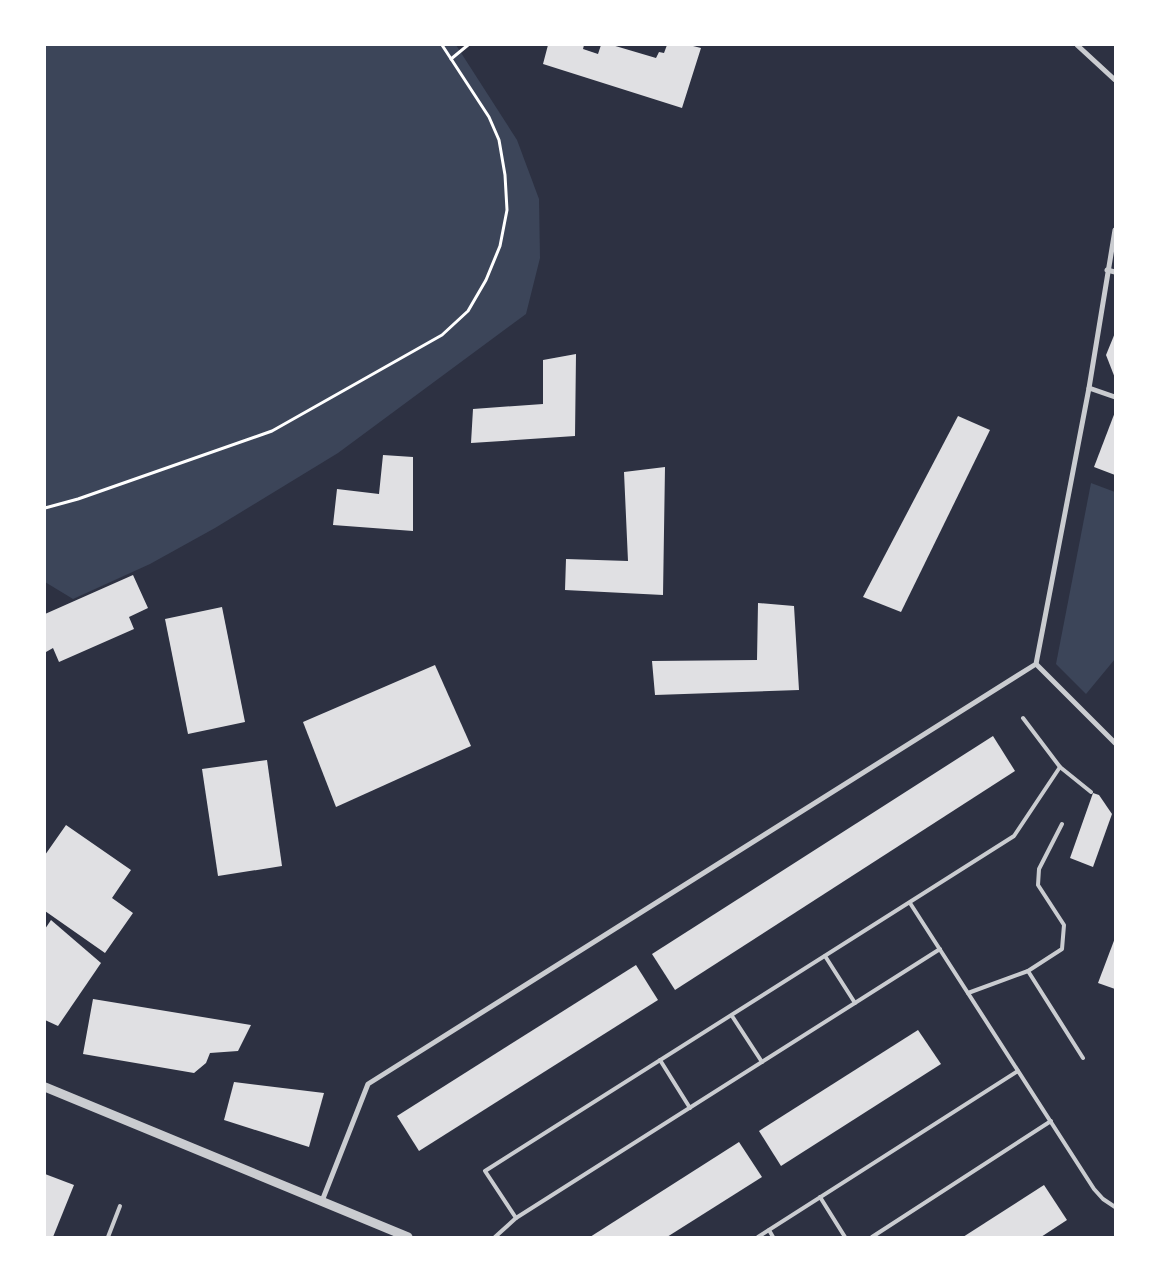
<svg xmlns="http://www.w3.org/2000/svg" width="1160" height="1282" font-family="'Source Sans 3',sans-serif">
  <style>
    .green { fill: #3c4559 }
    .building { fill: #e0e0e3 }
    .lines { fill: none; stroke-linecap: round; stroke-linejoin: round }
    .path { stroke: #fff; stroke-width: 3 }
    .service { stroke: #caccd0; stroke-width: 4 }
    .minor { stroke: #caccd0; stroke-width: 5 }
    .tertiary { stroke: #caccd0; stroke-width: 9 }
  </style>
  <rect width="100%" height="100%" fill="#2d3142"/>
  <g class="green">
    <path d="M45,45H456L517,140L539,199L540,258L526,314L338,453L215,528L150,564L73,599L45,582Z"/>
    <path d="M1091,483L1115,492V659L1086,694L1056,664Z"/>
  </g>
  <g class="building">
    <path d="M548,45H584L583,49L598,54L601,45H612L656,58L659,52L664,53L667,45H689L701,48L682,108L543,64Z"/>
    <path d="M1115,333V378L1106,355Z"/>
    <path d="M576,354L575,436L471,443L473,409L543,404V360Z"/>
    <path d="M1115,412V475L1094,467Z"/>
    <path d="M958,416L990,430L901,612L863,597Z"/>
    <path d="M383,455L413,457V531L333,525L337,489L379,494Z"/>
    <path d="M665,467L663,595L565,590L566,559L628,561L624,472Z"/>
    <path d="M133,575L148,608L129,617L134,629L59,662L53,648L46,652L45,614Z"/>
    <path d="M758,603L794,606L799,690L655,695L652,661L757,660Z"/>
    <path d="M222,607L245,722L188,734L165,619Z"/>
    <path d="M435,665L471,746L336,807L303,722Z"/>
    <path d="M993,736L1015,771L675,990L652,954Z"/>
    <path d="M267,760L282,866L218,876L202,769Z"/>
    <path d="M1093,793L1099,795L1112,814L1093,867L1070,858Z"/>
    <path d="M66,825L131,870L112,898L133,913L105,953L45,911V855Z"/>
    <path d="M51,920L101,963L58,1026L45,1020V929Z"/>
    <path d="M1115,938V989L1098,983Z"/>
    <path d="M636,965L658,1000L419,1151L397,1116Z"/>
    <path d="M93,999L251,1025L238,1051L210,1053L206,1063L194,1073L83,1054Z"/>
    <path d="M918,1030L941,1064L781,1166L759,1131Z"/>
    <path d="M234,1082L324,1093L309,1147L224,1120Z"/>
    <path d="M739,1142L762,1177L667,1237H590Z"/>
    <path d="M45,1174L74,1185L53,1237H45Z"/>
    <path d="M1044,1185L1067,1220L1041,1237H963Z"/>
  </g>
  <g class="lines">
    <g class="path">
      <path d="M451,59L468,45"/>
      <path d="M45,508L78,499L272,431L442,335L468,311L486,280L500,246L507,210L505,175L499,140L489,117L442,45"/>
    </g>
    <g class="service">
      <path d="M1023,718L1060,767L1091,792"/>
      <path d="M910,903L1094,1189L1103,1199L1115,1207"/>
      <path d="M825,956L855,1003"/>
      <path d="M1028,971L1083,1058"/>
      <path d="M968,993L1028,971L1062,949L1064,925L1038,885L1039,869L1062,824"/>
      <path d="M732,1016L762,1062"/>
      <path d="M660,1060L690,1108"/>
      <path d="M820,1197L845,1237"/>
      <path d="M516,1218L485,1171L1014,836L1060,767"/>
      <path d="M769,1230L773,1237"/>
      <path d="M108,1237L120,1206"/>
      <path d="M495,1237L516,1218L940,949"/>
      <path d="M758,1237L1018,1071"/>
      <path d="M872,1237L1051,1121"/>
    </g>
    <g class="minor">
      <path d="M1077,45L1115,80"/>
      <path d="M1107,270L1115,272"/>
      <path d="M1089,388L1115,397"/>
      <path d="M1036,664L1115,743"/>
      <path d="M322,1201L368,1084L1036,664L1089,388L1115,230"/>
    </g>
    <path class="tertiary" d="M45,1087L408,1237"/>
  </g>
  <rect width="1160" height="1282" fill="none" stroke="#ffffff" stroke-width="92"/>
</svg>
